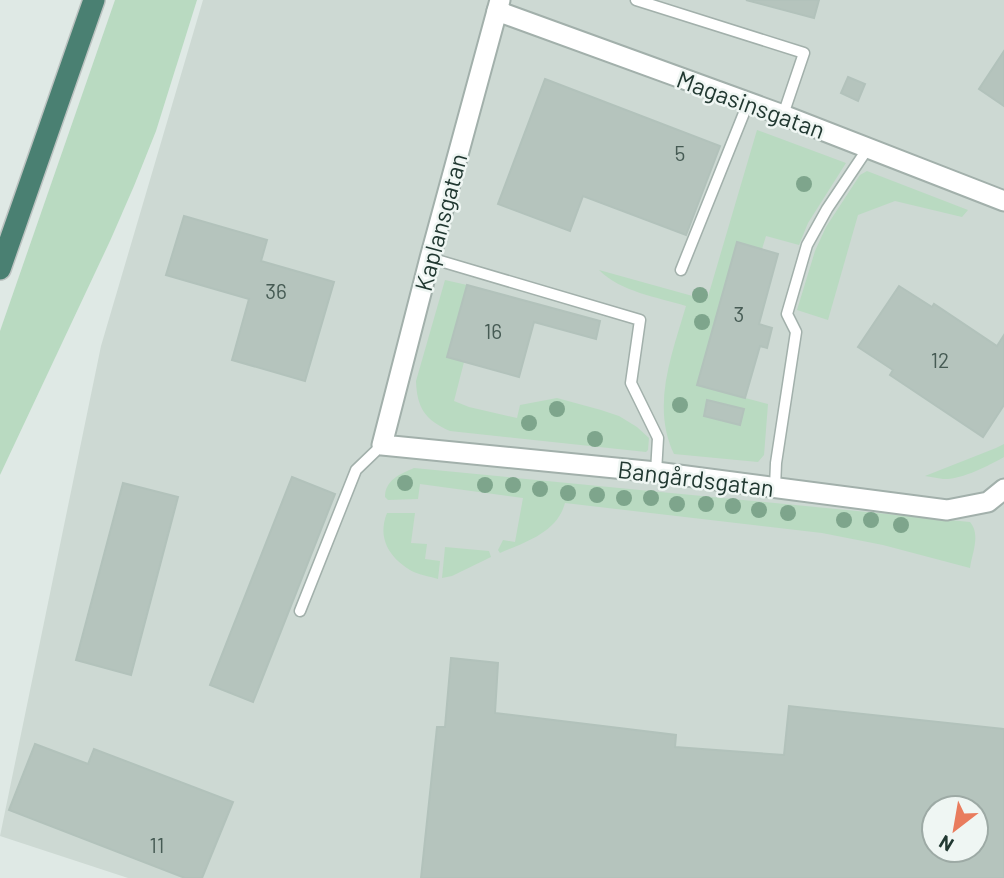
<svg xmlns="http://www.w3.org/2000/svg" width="1004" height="878" font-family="Barlow,sans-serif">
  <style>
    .built { fill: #cdd9d3; fill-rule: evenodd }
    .green { fill: #b9dac1 }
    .building { fill: #b5c4bd; stroke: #b2c2bb; stroke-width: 2; fill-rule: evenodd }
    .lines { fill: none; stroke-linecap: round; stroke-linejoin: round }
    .service-casing { stroke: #a2b0ab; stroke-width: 13 }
    .minor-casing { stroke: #a2b0ab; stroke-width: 23 }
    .trunk-casing { stroke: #bcc3c1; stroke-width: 24 }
    .service { stroke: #fff; stroke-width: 10 }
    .minor { stroke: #fff; stroke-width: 19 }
    .trunk { stroke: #4a8072; stroke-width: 21 }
    .tree { fill: #7ea58c }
    .labels { text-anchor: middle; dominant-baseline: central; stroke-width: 5; stroke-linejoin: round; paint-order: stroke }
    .number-label { font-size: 21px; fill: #465b54 }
    .street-label { font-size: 24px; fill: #213831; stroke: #eff6f3 }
  </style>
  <rect width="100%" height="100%" fill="#dfe9e5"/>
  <path class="built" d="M203,0H1004V878H128L0,836L101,346ZM934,808H976V850H934Z"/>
  <g class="green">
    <path d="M115,0H197L156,131L134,186L110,241L0,475V331Z"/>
    <path d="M757,130L846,163L808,223L799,245L766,236L762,249L737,243L697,385L768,404L764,455L758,462L674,454C651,406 672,354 686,306C657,297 621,292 599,270L707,300Z"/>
    <path d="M867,171L968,210L962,217L895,201L858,215L828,320L797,310L815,251L826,227L860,175Z"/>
    <path d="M445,280L467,285L447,357L464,362L454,401L469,407L517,418L520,405L557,398L601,410L619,416L637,427L649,438L648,450L646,452L450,431C425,420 417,408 416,381Z"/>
    <path d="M1004,444V457C988,466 961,480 943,479C937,478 931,477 925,476L996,448Z"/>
    <path d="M414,468L970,522C981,535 972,553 970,568L883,545L822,533L565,503C557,533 525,542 500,553L498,550L503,540L515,542L523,498L420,484L418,499L388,500L385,497C385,480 400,474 414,468Z"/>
    <path d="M387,513H415L411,543L427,544L425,559L440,561L438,579C429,576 418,575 410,570C389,557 377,538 387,513Z"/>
    <path d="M445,547L489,551L491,557L452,576L442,578Z"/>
  </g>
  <g class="building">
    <path d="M746,0H819L814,18Z"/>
    <path d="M1004,51V106L979,89Z"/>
    <path d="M848,77L865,84L858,101L841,93Z"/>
    <path d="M545,79L720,146L686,235L583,196L570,231L498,204Z"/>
    <path d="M184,216L267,240L261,261L334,282L305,381L232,360L249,299L166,275Z"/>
    <path d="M737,242L778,254L759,324L772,328L767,348L760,346L745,398L697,385Z"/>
    <path d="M467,285L600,321L596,339L534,322L519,377L447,357Z"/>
    <path d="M899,286L932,307L934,304L997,346L1004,335V405L983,437L890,375L893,370L858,347Z"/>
    <path d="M707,400L744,409L740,425L704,416Z"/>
    <path d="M292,477L335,494L253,702L210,685Z"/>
    <path d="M123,483L178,497L131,675L76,660Z"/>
    <path d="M451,658L498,663L495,713L676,735L675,747L784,755L789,706L1004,729V878H421L437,727H445ZM934,808H976V850H934Z"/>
    <path d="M35,744L88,764L94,749L233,802L202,878H185L9,810Z"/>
  </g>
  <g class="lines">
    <g class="service-casing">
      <g id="service">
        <path d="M636,0L804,53L783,115"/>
        <path d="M430,258L640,320L631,383L658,438L656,472"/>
        <path d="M681,270L748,103"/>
        <path d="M775,488L776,463L796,332L787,314L807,245L827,209L868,148"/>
        <path d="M300,611L356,470L382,445"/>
      </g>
    </g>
    <g class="minor-casing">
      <g id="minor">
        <path d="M500,0L430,258L382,445L656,472L947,510L988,502L1004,489"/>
        <path d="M497,11L783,115L1004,201"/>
      </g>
    </g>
    <g class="trunk-casing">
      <path id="trunk" d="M0,269L94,0"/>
    </g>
    <use href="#service" class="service"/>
    <use href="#minor" class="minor"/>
    <use href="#trunk" class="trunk"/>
  </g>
  <g class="tree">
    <circle cx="804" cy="184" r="8"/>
    <circle cx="700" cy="295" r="8"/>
    <circle cx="702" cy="322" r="8"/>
    <circle cx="680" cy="405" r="8"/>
    <circle cx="557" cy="409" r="8"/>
    <circle cx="529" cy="423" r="8"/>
    <circle cx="595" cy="439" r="8"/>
    <circle cx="405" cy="483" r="8"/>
    <circle cx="485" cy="485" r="8"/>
    <circle cx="513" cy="485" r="8"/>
    <circle cx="540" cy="489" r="8"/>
    <circle cx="568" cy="493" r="8"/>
    <circle cx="597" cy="495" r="8"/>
    <circle cx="624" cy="498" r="8"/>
    <circle cx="651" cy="498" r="8"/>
    <circle cx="677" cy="504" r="8"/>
    <circle cx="706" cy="504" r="8"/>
    <circle cx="733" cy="506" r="8"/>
    <circle cx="759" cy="510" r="8"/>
    <circle cx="788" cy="513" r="8"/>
    <circle cx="844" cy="520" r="8"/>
    <circle cx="871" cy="520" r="8"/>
    <circle cx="901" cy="525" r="8"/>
  </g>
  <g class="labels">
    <g class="number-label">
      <text x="680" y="152">5</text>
      <text x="276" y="290">36</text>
      <text x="739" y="313">3</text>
      <text x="493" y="330">16</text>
      <text x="940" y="359">12</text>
      <text x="157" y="844">11</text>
    </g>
    <g class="street-label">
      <text transform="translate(751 104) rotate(20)">Magasinsgatan</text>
      <text transform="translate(440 222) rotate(-75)">Kaplansgatan</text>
      <text transform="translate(696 478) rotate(7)">Bangårdsgatan</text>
    </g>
  </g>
  <g transform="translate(955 829) rotate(211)"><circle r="33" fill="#eff6f3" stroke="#9daaa5" stroke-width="2"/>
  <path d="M0-5L12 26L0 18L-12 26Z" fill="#e97c5d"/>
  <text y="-10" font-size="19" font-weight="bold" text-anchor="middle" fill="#213831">N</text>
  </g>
</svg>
